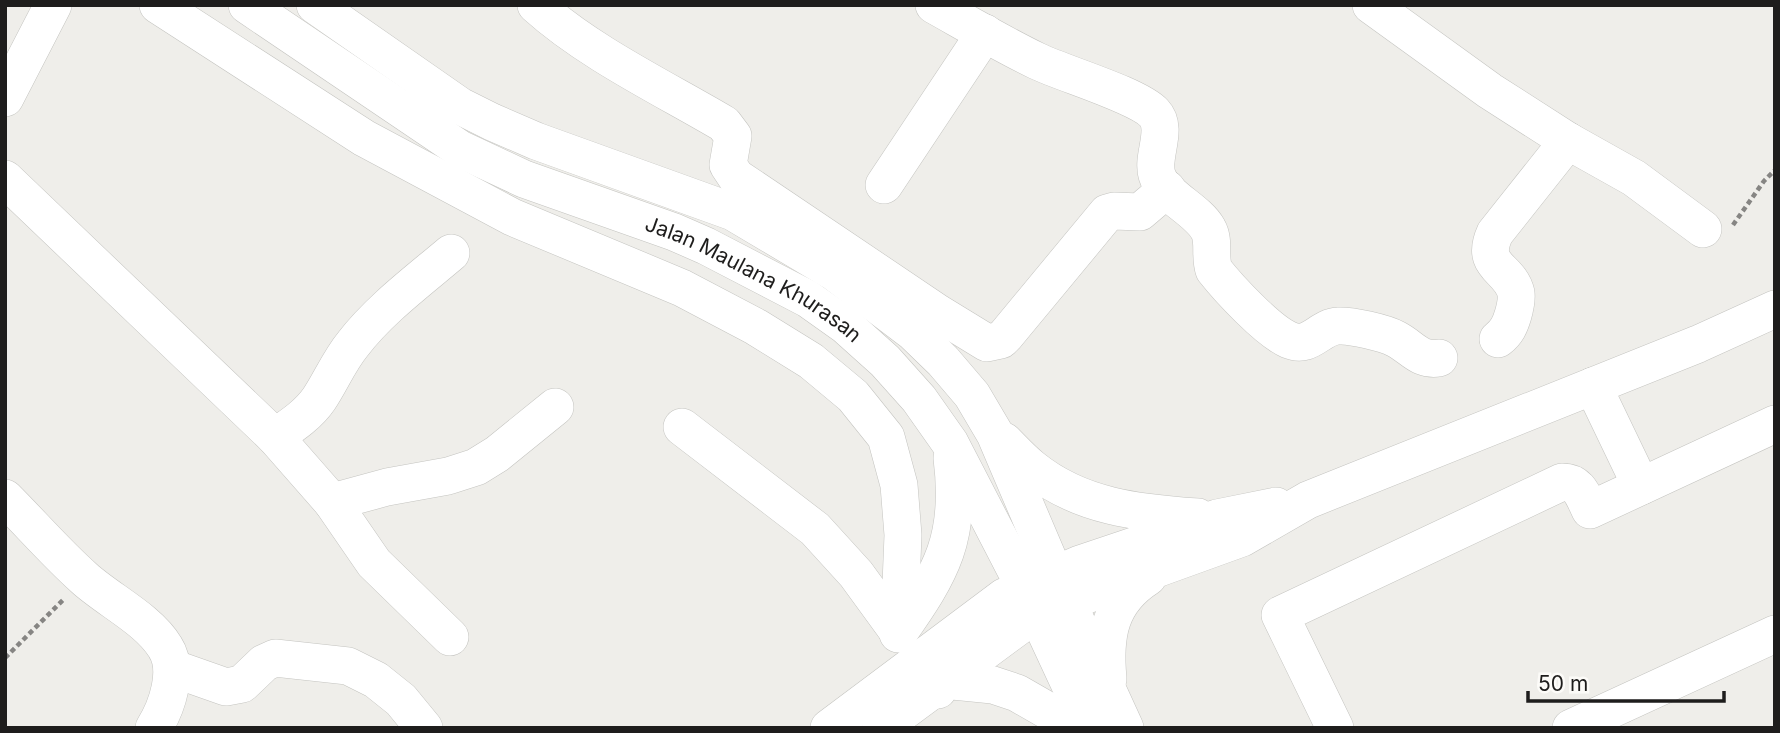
<svg xmlns="http://www.w3.org/2000/svg" width="1780" height="733" font-family="Inter,sans-serif">
  <style>
    .lines { fill: none; stroke-linecap: round; stroke-linejoin: round }
    .minor-casing { stroke: #c4c4c0; stroke-width: 38 }
    .path { stroke: #868583; stroke-width: 4.5; stroke-dasharray: 5 3.5; stroke-linecap: butt }
    .minor { stroke: #fff; stroke-width: 37 }
    .labels { text-anchor: middle; dominant-baseline: central; stroke-width: 6; stroke-linejoin: round; paint-order: stroke }
    .street-label { font-size: 21px; fill: #1e1d1c; stroke: #fcfbf8 }
  </style>
  <rect width="100%" height="100%" fill="#efeeea"/>
  <g class="lines">
    <g class="minor-casing">
      <g id="minor">
        <path d="M158,5L364,138L512,217L682,288L756,327L811,361L853,396L886,437L899,485L903,535L899,633"/>
        <path id="s1" d="M247,5L460,149L524,179L674,232L706,246L808,299L846,326L885,361L919,399L950,443L1025,588L1090,728"/>
        <path d="M315,5L460,106L492,122L536,141L733,212L834,272L913,332L943,361L972,395L995,434L1055,575L1125,728"/>
        <path d="M536,5C588,52 663,88 724,124L733,136L728,165L736,177L938,313L987,343L1001,340L1006,335L1107,213L1114,211L1140,212L1167,189"/>
        <path d="M934,5C968,24 1002,44 1037,61C1064,74 1137,95 1154,113C1169,129 1151,156 1157,175C1163,196 1197,209 1208,229C1215,241 1209,256 1214,270C1229,289 1268,331 1289,340C1311,349 1319,327 1338,326C1351,325 1385,333 1396,339C1413,348 1419,361 1439,358"/>
        <path d="M1371,5L1490,91L1568,141L1634,178L1703,229"/>
        <path d="M5,98L53,5"/>
        <path d="M5,179L275,437L332,502L374,563L450,637"/>
        <path d="M884,185L985,33"/>
        <path d="M1498,339C1507,332 1510,325 1513,315C1515,308 1517,300 1516,293C1510,267 1479,268 1495,233L1568,141"/>
        <path d="M1593,386L1641,486"/>
        <path d="M682,427L815,529L856,574L899,633"/>
        <path d="M275,437C291,426 308,415 319,399C331,381 339,361 353,344C379,310 418,281 451,253"/>
        <path d="M1004,441C1013,450 1022,460 1032,468C1080,507 1139,513 1198,517"/>
        <path d="M5,498C31,524 56,553 84,578C108,600 148,619 165,647C180,670 167,707 154,728"/>
        <path d="M332,502L387,487L448,476L476,467L497,454L555,407"/>
        <path d="M898,634C942,572 962,537 952,458"/>
        <path d="M172,668L226,687L242,684L264,663L275,658L348,666L376,680L401,700L424,728"/>
        <path d="M1108,679C1104,636 1109,602 1148,577"/>
        <path d="M938,690L943,680L993,685L1017,693L1078,728"/>
        <path d="M829,728L1004,597L1080,564L1217,518L1276,506"/>
        <path d="M881,728L1023,623L1098,590L1242,538L1308,500L1698,344L1775,309"/>
        <path d="M1335,728L1280,615L1562,482C1580,482 1583,496 1590,510L1775,424"/>
        <path d="M1571,728L1775,634"/>
      </g>
    </g>
    <g class="path">
      <path d="M1733,225L1764,181L1775,170"/>
      <path d="M5,658L64,599"/>
    </g>
    <use href="#minor" class="minor"/>
  </g>
  <g class="labels">
    <g class="street-label">
      <text stroke="none"><textPath href="#s1" startOffset="579">Jalan Maulana Khurasan</textPath></text>
    </g>
  </g>
  <rect width="1780" height="733" fill="none" stroke="#1e1d1c" stroke-width="14"/>
  <path d="M1528 691v10h196v-10" fill="none" stroke="#1e1d1c" stroke-width="3.5"/>
  <text x="1538" y="691" font-size="21" fill="#1e1d1c" stroke="#fcfbf8" stroke-width="5" paint-order="stroke">50 m</text>
</svg>
